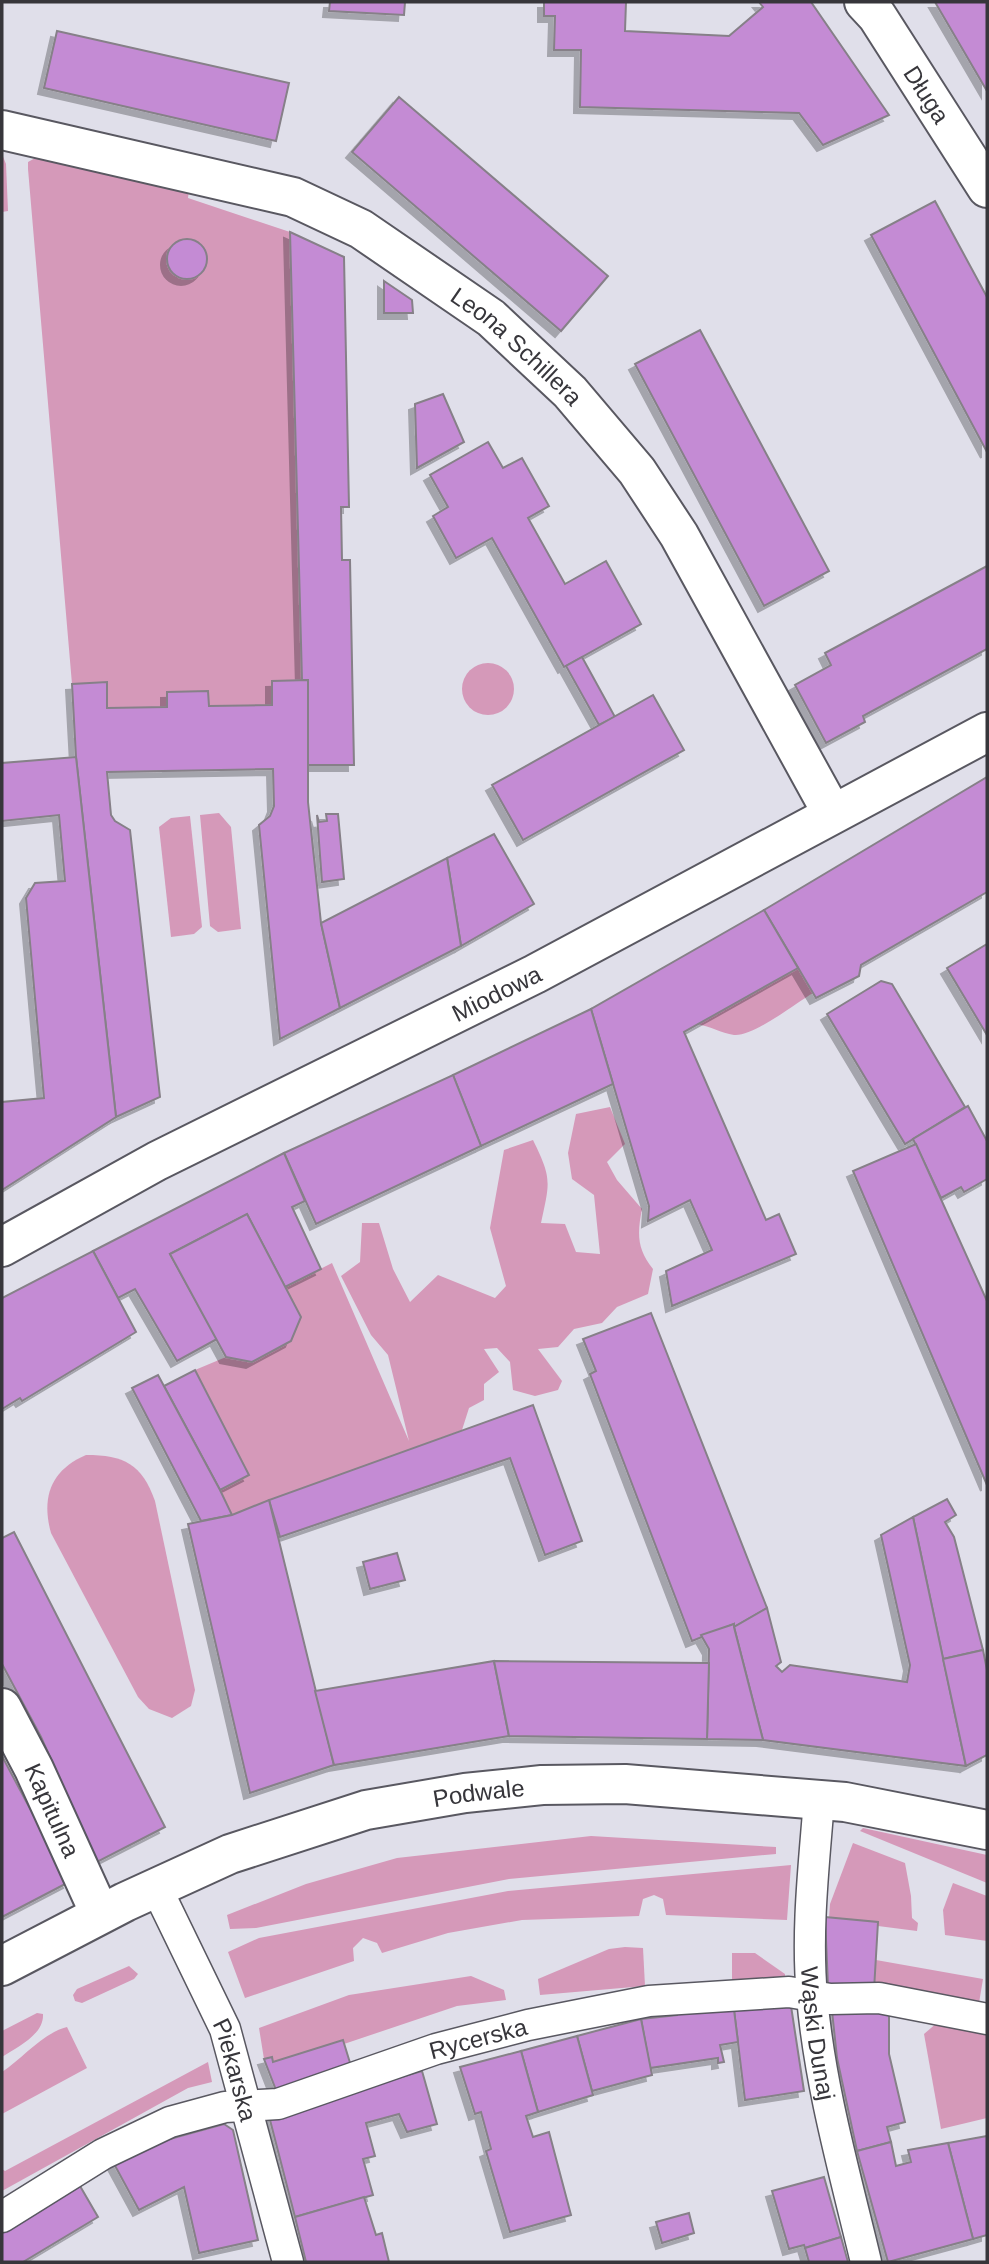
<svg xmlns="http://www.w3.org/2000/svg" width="989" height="2264" font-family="Helvetica,sans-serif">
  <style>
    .green { fill: #d599b9 }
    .building { fill: #c48bd4; stroke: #868088; stroke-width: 2; filter: url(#shadow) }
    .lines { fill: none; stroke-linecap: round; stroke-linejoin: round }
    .pedestrian-casing { stroke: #595861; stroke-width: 33 }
    .minor-casing { stroke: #595861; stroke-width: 42 }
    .tertiary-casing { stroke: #595861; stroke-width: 42 }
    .pedestrian { stroke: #fff; stroke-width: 30 }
    .minor { stroke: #fff; stroke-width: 38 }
    .tertiary { stroke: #fff; stroke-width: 38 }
    .labels { text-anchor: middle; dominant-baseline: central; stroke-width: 6; stroke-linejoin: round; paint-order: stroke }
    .street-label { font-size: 24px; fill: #37363b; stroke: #fff }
  </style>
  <defs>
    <filter id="shadow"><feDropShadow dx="-6" dy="6" stdDeviation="0" flood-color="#0004"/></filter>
  </defs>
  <rect width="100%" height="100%" fill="#e0dfea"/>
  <g class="green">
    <path d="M2,154L6,164L8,211L2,212Z"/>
    <path d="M37,157L189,190L188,198L290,232L302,680L272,681V705L209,706L208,691L167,692V707L107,708V682L72,684L28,169V162Z"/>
    <circle cx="488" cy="689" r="26"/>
    <path d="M219,813L231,827L241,929L218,932L210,926L200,815Z"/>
    <path d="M190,816L202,927L194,934L171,937L159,827L171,818Z"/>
    <path d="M798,968L813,993C796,1003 753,1037 734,1035C721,1033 710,1026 696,1024Z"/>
    <path d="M610,1107L625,1144L607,1162L617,1180L642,1209C637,1234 637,1249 653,1269L648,1294L617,1307L602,1323L574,1329L558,1347L538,1349L562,1381L558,1390L535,1396L513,1390L510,1362L497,1348L484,1349L499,1372L484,1384V1400L469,1408L462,1430L232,1515L220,1490L249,1475L195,1370L226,1357L252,1362L291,1341L301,1317L285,1287L332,1263L409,1441L388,1355L371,1335L341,1276L360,1262L362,1223H379L393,1269L410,1302L438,1275L495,1298L506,1286L490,1228L504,1150L533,1140C552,1179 550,1181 541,1223L565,1224L576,1252L600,1254L594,1195L572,1179L568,1153L576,1114Z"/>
    <path d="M86,1455C124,1455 142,1464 155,1501L195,1690L191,1706L172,1718L149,1709L138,1697L51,1533C41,1497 51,1470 86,1455Z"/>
    <path d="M863,1828L987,1855V1883L860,1831Z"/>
    <path d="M591,1836L776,1847V1854L509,1879L256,1928L230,1929L227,1915L306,1884L397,1858Z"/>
    <path d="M853,1843L905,1863L911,1896L912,1918L918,1923L917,1931L878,1926V1922L829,1918L830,1904Z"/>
    <path d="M791,1865L787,1920L666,1915L663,1899L654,1895L643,1899L639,1916L522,1920L448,1933L382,1953L377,1943L363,1938L353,1948L354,1961L245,1998L228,1952L259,1938L508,1891Z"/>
    <path d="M953,1883L987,1896V1941L945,1935L943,1910Z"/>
    <path d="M625,1947L643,1948L645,1986L540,1995L538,1979L609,1949Z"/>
    <path d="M732,1953H755L785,1974V1978L732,1981Z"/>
    <path d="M876,1960L983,1979L979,2003L874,1990Z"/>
    <path d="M129,1966L138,1974L134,1979L82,2003L75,2001L73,1995L77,1989Z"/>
    <path d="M471,1976L504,1990L506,2000L457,2006L344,2044L342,2040L273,2062L271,2057L264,2059L259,2028L349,1995Z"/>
    <path d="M37,2013L43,2014C44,2035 17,2047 2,2057V2031Z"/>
    <path d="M938,2022L987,2032V2118L941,2129L924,2034Z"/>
    <path d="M67,2027L87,2068L2,2114V2072C23,2058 43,2033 67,2027Z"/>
    <path d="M208,2062L212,2082L188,2088L2,2191V2169L5,2171Z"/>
  </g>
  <g class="building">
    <path d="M330,2H405L404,15L329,11Z"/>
    <path d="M544,2H626L625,31L729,36L763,7L759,2H811L889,115L823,145L799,113L580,107L581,50H554L555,16H544Z"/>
    <path d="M935,2H987V91Z"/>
    <path d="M57,31L289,83L276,141L44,88Z"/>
    <path d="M399,97L608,276L561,331L352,152Z"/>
    <path d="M935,201L987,297V452L871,235Z"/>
    <path d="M290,232L344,257L349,507H341L342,560H350L354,765H308V680H302Z"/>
    <circle cx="187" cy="259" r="20"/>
    <path d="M384,281L412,300L413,313H384Z"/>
    <path d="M700,330L829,571L764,606L635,364Z"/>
    <path d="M443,394L464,442L417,468L415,404Z"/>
    <path d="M488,442L503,468L522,458L549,506L528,518L565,584L606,561L641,624L564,667L492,538L456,558L433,516L448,507L430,475Z"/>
    <path d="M987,566V649L863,716L865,722L826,743L795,685L831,665L825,653Z"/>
    <path d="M582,657L615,717L599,725L566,666Z"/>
    <path d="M308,680V802L321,923L340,1008L280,1039L259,825L270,816L274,806L273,769L107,772L111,815L115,821L130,830L160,1097L116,1117L76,757L72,684L107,682V708L167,707V692L208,691L209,706L272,705V681Z"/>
    <path d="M653,695L684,750L523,840L492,785Z"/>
    <path d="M76,757L116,1117L2,1190V1102L44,1098L26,898L35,883L65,881L59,815L2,821V763Z"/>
    <path d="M987,777V892L861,965L859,976L816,998L764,910Z"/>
    <path d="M326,814H338L344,879L322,882L317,815L319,822L327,821Z"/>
    <path d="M494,834L534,904L461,946L447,858Z"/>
    <path d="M447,858L461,946L340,1008L321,923Z"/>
    <path d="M764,910L798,968L684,1032L766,1220L779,1214L796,1254L672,1306L666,1271L712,1250L690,1200L648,1221L649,1206L591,1009Z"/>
    <path d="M987,944V1035L947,968Z"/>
    <path d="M881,981L892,984L965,1107L905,1144L827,1014Z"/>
    <path d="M591,1009L613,1084L481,1146L453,1075Z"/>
    <path d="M453,1075L481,1146L316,1224L284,1153Z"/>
    <path d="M968,1106L987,1141V1179L964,1192L961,1187L941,1198L913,1139Z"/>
    <path d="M916,1144L987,1301V1485L853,1171Z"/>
    <path d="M284,1153L305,1201L292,1207L321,1269L285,1287L247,1214L170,1254L217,1339L177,1361L135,1289L118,1298L93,1251Z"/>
    <path d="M247,1214L301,1317L291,1341L252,1362L226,1357L170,1254Z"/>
    <path d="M93,1251L136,1332L22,1401L20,1398L2,1409V1298Z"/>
    <path d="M651,1313L767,1608L734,1627V1624L692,1641L590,1374L596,1371L583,1339Z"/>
    <path d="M195,1370L249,1475L220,1490L164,1386Z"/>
    <path d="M158,1375L220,1490L232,1515L201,1521L132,1388Z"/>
    <path d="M533,1405L582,1541L545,1555L510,1458L280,1537L269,1500Z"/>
    <path d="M947,1499L956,1515L945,1522L954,1537L983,1650L943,1659L913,1517Z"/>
    <path d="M269,1500L334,1765L250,1793L188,1524L232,1515Z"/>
    <path d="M913,1517L966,1766L763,1740L734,1627L767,1608L781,1662L776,1666L782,1672L790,1665L907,1682L910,1665L881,1535Z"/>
    <path d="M14,1532L165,1827L97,1862L41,1737L2,1664V1538Z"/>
    <path d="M397,1553L405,1580L370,1589L363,1562Z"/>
    <path d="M734,1624V1627L763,1740L707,1739L709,1649L701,1635Z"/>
    <path d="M983,1650L987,1670V1755L966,1766L943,1659Z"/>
    <path d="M494,1661L509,1736L334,1765L315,1691Z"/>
    <path d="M494,1661L709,1663L707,1739L509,1736Z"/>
    <path d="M2,1756L69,1882L2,1917Z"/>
    <path d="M825,1917L878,1922L874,1990L828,1986Z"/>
    <path d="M791,2006L804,2091L745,2100L734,2010Z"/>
    <path d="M889,2007V2054L905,2122L887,2127L891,2142L857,2151L837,2058L832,2011Z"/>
    <path d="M734,2010L738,2042L720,2045L724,2062L718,2063V2058L650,2068L641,2019L677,2015V2012Z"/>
    <path d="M641,2019L652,2075L592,2091L577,2036Z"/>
    <path d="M577,2036L593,2095L538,2112L521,2051Z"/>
    <path d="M343,2040L351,2066L276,2090L264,2059L272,2057L273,2062Z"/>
    <path d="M521,2051L538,2112L526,2116L533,2137L549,2132L571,2215L510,2232L486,2151L491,2149L481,2112L475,2114L460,2067Z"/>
    <path d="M422,2071L437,2124L407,2132L399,2114L366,2123L375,2156L363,2159L373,2195L295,2217L269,2116Z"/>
    <path d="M224,2124L233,2130L258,2240L199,2253L184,2187L139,2210L113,2162L148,2145Z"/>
    <path d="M987,2136V2235L973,2239L948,2143Z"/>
    <path d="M891,2142L896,2166L911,2162L908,2150L948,2143L973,2239L888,2262L857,2151Z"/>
    <path d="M824,2177L841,2237L805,2248L804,2245L789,2249L772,2191Z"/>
    <path d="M80,2186L98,2217L23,2262H2V2226H10Z"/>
    <path d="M364,2197L376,2235L382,2233L389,2262H306L295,2217Z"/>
    <path d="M689,2213L694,2233L662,2243L656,2222Z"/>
    <path d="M841,2237L848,2262H809L805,2248Z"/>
  </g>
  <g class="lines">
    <g class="pedestrian-casing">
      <g id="pedestrian">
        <path id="s1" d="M819,1800C814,1865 806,1931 812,1997C820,2087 845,2174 866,2262"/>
        <path id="s2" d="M156,1887L225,2029L288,2262"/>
        <path id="s3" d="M2,2217L103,2154L170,2122L225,2107L278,2104L436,2049L528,2025L649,2001L789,1992L830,1999L879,1998L987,2019"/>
      </g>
    </g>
    <g class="minor-casing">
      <g id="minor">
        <path id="s4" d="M864,2L877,16L987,188"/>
        <path id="s5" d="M2,130L293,197L361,229L491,318L570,392L637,471L679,535L832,813"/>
        <path id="s6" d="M2,1708L34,1769L100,1914"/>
        <path id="s7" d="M2,1966L125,1902L230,1854L366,1810L465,1793L542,1785L625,1784L845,1802L987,1830"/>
      </g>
    </g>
    <g class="tertiary-casing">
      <g id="tertiary">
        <path id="s8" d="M2,1247L157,1161L535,974L987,732"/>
      </g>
    </g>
    <use href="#pedestrian" class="pedestrian"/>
    <use href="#minor" class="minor"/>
    <use href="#tertiary" class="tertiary"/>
  </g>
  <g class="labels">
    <g class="street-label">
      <text stroke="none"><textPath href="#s4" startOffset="112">Długa</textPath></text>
      <text stroke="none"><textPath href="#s5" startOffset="569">Leona Schillera</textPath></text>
      <text stroke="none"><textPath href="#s8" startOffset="556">Miodowa</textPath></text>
      <text stroke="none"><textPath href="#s7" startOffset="511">Podwale</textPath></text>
      <text stroke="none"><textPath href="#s6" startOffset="114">Kapitulna</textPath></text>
      <text stroke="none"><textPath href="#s1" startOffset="234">Wąski Dunaj</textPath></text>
      <text stroke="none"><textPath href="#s3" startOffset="514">Rycerska</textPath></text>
      <text stroke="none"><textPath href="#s2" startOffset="200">Piekarska</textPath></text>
    </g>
  </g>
  <rect width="989" height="2264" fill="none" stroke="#37363b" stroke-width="7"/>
</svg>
